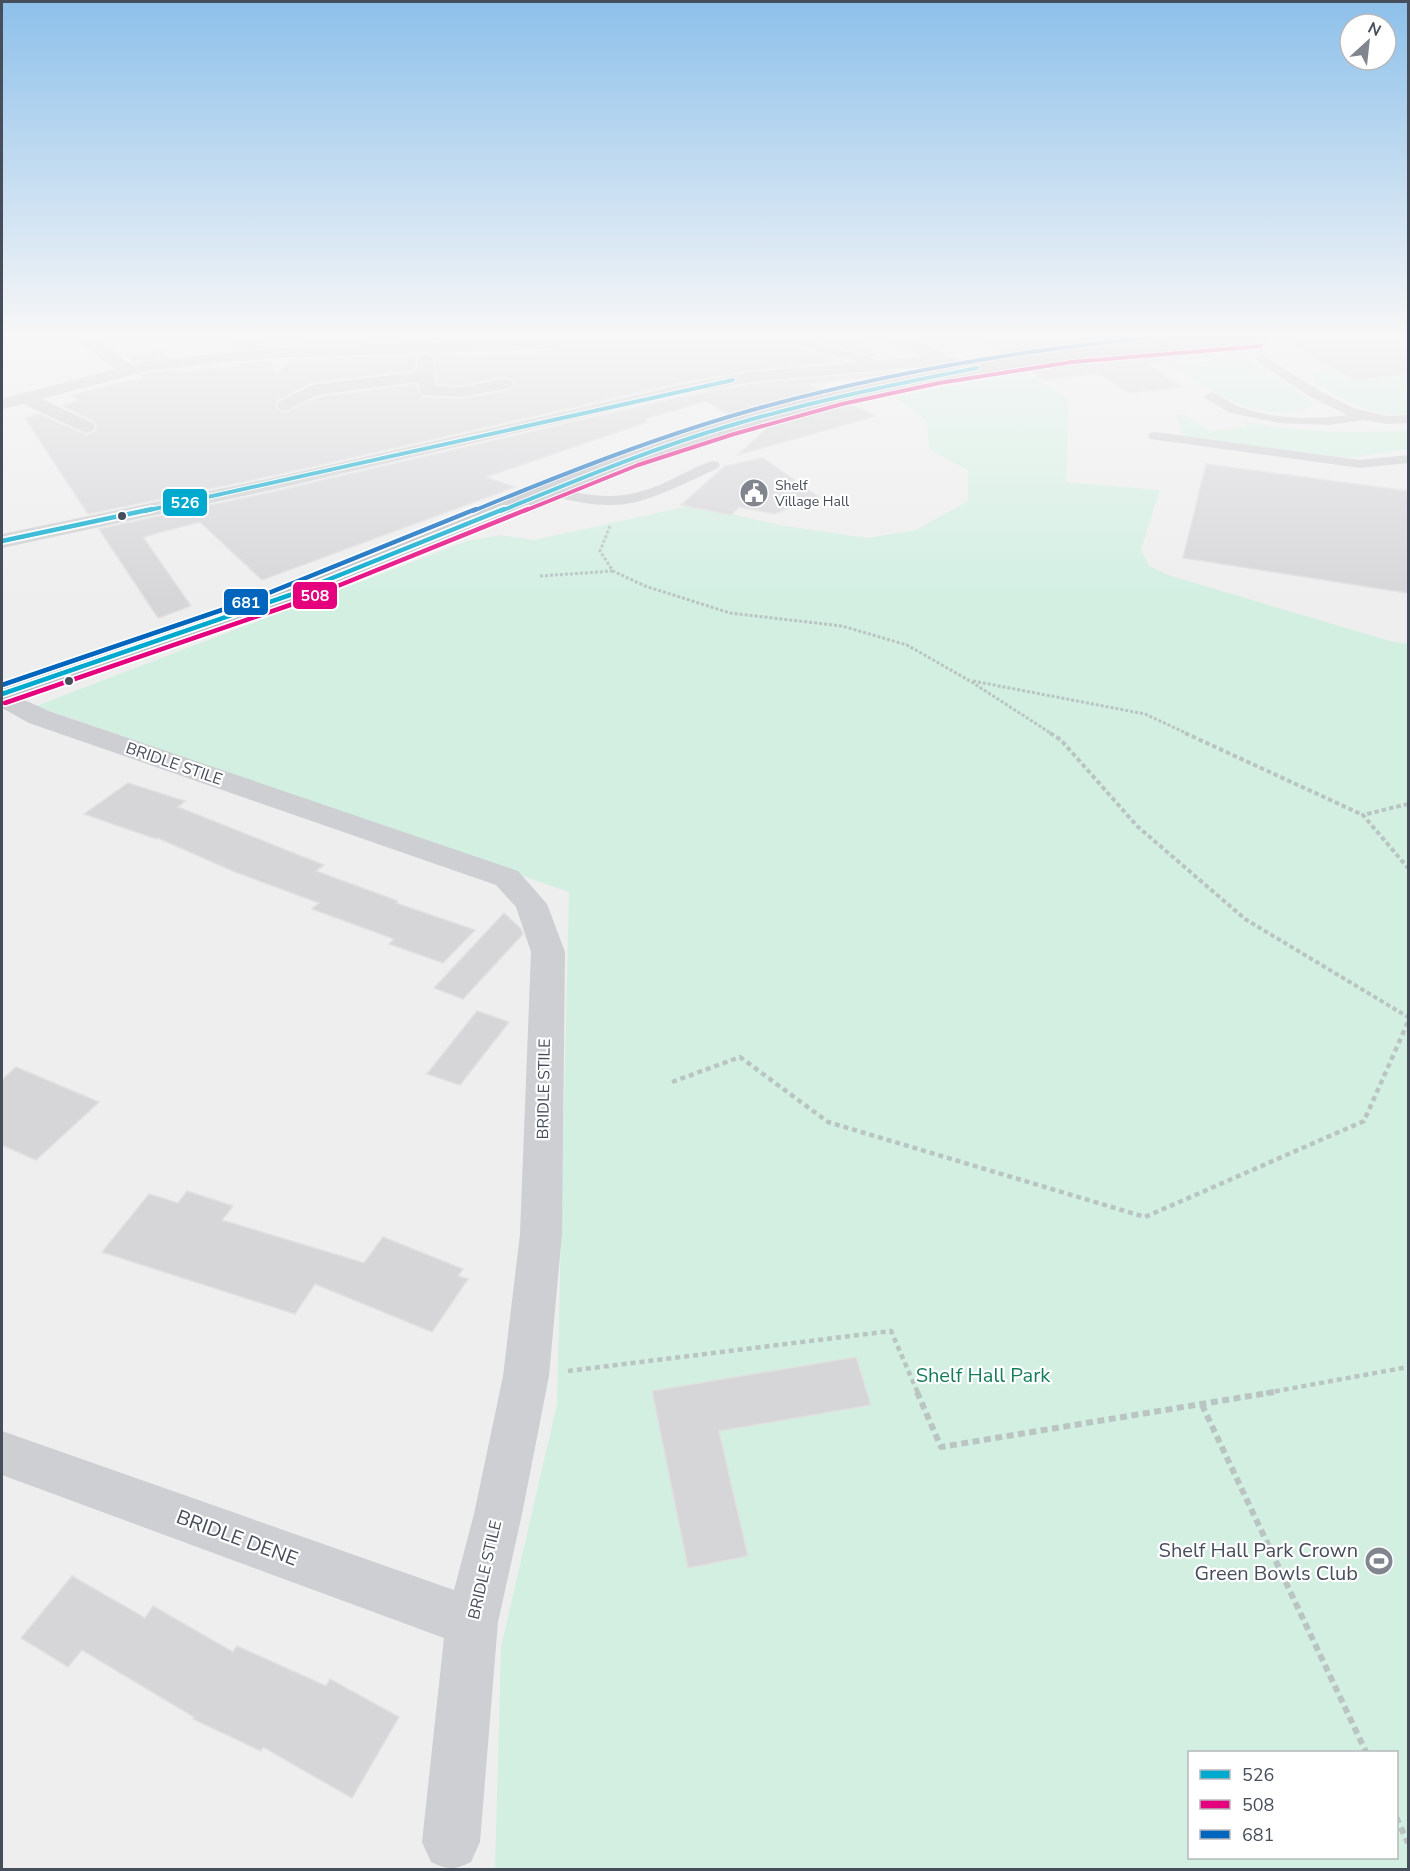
<svg xmlns="http://www.w3.org/2000/svg" width="1410" height="1871" font-family="'Nunito Sans',sans-serif">
  <style>
    .green { fill: #d2efe2; fill-rule: evenodd }
    .building { fill: #d6d6d9; stroke: #e0e0e1; stroke-width: 1.5 }
    .lines { fill: none; stroke-linecap: round; stroke-linejoin: round }
    .highway-casing { stroke: #b4b6be; stroke-width: 3 }
    .path-far3 { stroke: #b9c4c3; stroke-width: 3; stroke-dasharray: 3 2; stroke-linecap: butt }
    .path-far2 { stroke: #b9c4c3; stroke-width: 4; stroke-dasharray: 4.5 3; stroke-linecap: butt }
    .path-far1 { stroke: #b9c4c3; stroke-width: 4.5; stroke-dasharray: 5 4; stroke-linecap: butt }
    .path { stroke: #b9c4c3; stroke-width: 6; stroke-dasharray: 7 4.5; stroke-linecap: butt }
    .lane { fill: #cdcfd2; fill-rule: evenodd }
    .street { fill: #cdcfd2; fill-rule: evenodd }
    .highway { fill: #bdc0c6; fill-rule: evenodd }
    .bus-1-far1-casing { stroke: #fff; stroke-width: 6 }
    .bus-1-casing { stroke: #fff; stroke-width: 8 }
    .bus-2-far1-casing { stroke: #fff; stroke-width: 6 }
    .bus-2-casing { stroke: #fff; stroke-width: 8 }
    .bus-3-far1-casing { stroke: #fff; stroke-width: 6 }
    .bus-3-casing { stroke: #fff; stroke-width: 8 }
    .bus-1-far1 { stroke: #00a9ce; stroke-width: 4 }
    .bus-1 { stroke: #00a9ce; stroke-width: 4.5 }
    .bus-2-far1 { stroke: #e5007d; stroke-width: 4 }
    .bus-2 { stroke: #e5007d; stroke-width: 4.5 }
    .bus-3-far1 { stroke: #0065bd; stroke-width: 4 }
    .bus-3 { stroke: #0065bd; stroke-width: 4.5 }
    .bus-dot { fill: #464d5b; stroke: #fff; stroke-width: 2 }
    .labels { text-anchor: middle; dominant-baseline: central; stroke-width: 4.5; stroke-linejoin: round; paint-order: stroke }
    .far-poi-label { font-size: 14px; fill: #464d5b; stroke: #fff; text-anchor: start }
    .street-label { font-size: 16px; fill: #464d5b; stroke: #fff }
    .near-park-label { font-size: 20px; fill: #167d5b; stroke: #fff }
    .near-street-label { font-size: 20px; fill: #464d5b; stroke: #fff }
    .near-poi-label { font-size: 20px; fill: #464d5b; stroke: #fff; text-anchor: end }
    .line-badge { stroke: #fff; stroke-width: 2 }
    .badge-label { font-size: 16px; text-anchor: middle; font-weight: bold; fill: #fff }
  </style>
  <rect width="100%" height="100%" fill="#efeeee"/>
  <g class="green">
    <path d="M1293,345L1323,361H1290L1258,353L1165,363L1162,360Z"/>
    <path d="M1244,356L1311,400L1312,405L1309,408C1256,425 1212,391 1169,365Z"/>
    <path d="M1334,368L1356,380L1408,374V414C1372,417 1346,402 1316,383L1313,378L1319,371Z"/>
    <path d="M1023,372L1069,399L1066,482L1160,490L1141,549L1149,566L1171,576L1390,641L1408,644V1869H495L501,1647L557,1404L569,892L36,706L467,541L500,535L534,540L694,505L779,525L868,538L916,530L968,501V470L929,449L927,421L896,397ZM1190,1752H1396V1858H1190Z"/>
    <path d="M1183,414L1210,431L1248,427L1241,421C1295,432 1353,434 1408,430V449L1348,458L1183,436L1176,415Z"/>
  </g>
  <g class="building">
    <path d="M228,337H260L264,347L233,350Z"/>
    <path d="M372,337H451V340L304,345L309,339L371,341Z"/>
    <path d="M602,337H620L623,343L633,346L643,341V337H773L776,342L845,361L751,370L680,383L276,475L88,514L25,418L39,414L87,435L95,432L97,426L94,421L62,406L79,400L71,395L142,378L141,375L147,373L174,370L176,373L239,366L238,363L270,361L276,376L290,360L417,356L414,370L311,383L278,400L275,406L285,413L318,397L416,384L422,397L461,399L510,390L515,384L512,379L504,377L461,385L438,384L433,355H449L448,357L538,355L537,352L592,344Z"/>
    <path d="M802,337H853L879,358Z"/>
    <path d="M976,337H1041L1054,348L1006,356Z"/>
    <path d="M1059,337H1176L1071,346Z"/>
    <path d="M1358,337H1408V374L1356,380L1291,344Z"/>
    <path d="M162,350L166,357L134,362L130,354Z"/>
    <path d="M1177,351L1178,358L1144,362L1182,387L1128,393L1098,373L1044,380L1025,368L1071,360Z"/>
    <path d="M896,371L899,373L807,384L824,392L732,417L706,401L645,419L647,422L486,477L515,487L262,580L200,522L143,537L191,606L158,618L99,529L276,491L680,397L751,384Z"/>
    <path d="M845,402L876,416L738,455L771,424L759,425Z"/>
    <path d="M763,458L819,497L774,514L739,507L731,515L681,505L725,466Z"/>
    <path d="M1206,464L1408,491V593L1183,558Z"/>
    <path d="M128,783L185,801L178,807L324,865L316,871L398,901L396,903L475,930L443,963L389,944L394,939L312,909L319,903L235,872L158,838L156,839L84,814Z"/>
    <path d="M504,913L521,929L523,934L463,999L434,988Z"/>
    <path d="M477,1011L509,1022L460,1085L427,1074Z"/>
    <path d="M16,1067L99,1102L36,1160L2,1145V1080Z"/>
    <path d="M187,1191L233,1206L222,1220L364,1263L383,1237L463,1269L458,1276L468,1279L432,1332L315,1284L295,1314L102,1252L149,1194L178,1203Z"/>
    <path d="M856,1357L871,1405L719,1431L748,1556L688,1568L652,1391Z"/>
    <path d="M72,1576L145,1618L153,1606L233,1652L237,1646L326,1686L330,1679L399,1717L352,1798L263,1747L261,1751L193,1719L194,1717L82,1650L68,1667L21,1638Z"/>
  </g>
  <g class="lines">
    <g class="highway-casing">
      <path id="highway" d="M1204,337H1268L1260,342L1071,358L937,379L843,400L738,429L642,461L298,600L2,702V685L282,590L628,453L724,421L840,390L937,369L1071,348Z"/>
    </g>
    <g class="path-far3">
      <path d="M610,526L600,551L613,571L645,586L730,613L842,626L907,645L970,681L1052,734"/>
      <path d="M540,576L613,571"/>
      <path d="M973,681L1145,714L1188,734"/>
    </g>
    <g class="path-far2">
      <path d="M1050,733L1061,740L1137,826L1245,919L1408,1017"/>
      <path d="M1185,733L1363,815"/>
      <path d="M1408,804L1363,815L1408,868"/>
    </g>
    <g class="path-far1">
      <path d="M672,1082L740,1057L828,1122L1145,1217L1364,1121L1408,1022"/>
      <path d="M568,1371L891,1331L918,1393"/>
      <path d="M1266,1393L1408,1367"/>
    </g>
    <g class="path">
      <path d="M917,1392L941,1447L1274,1392"/>
      <path d="M1202,1405L1366,1752"/>
      <path d="M1396,1817L1408,1843"/>
    </g>
    <g class="lane">
      <path d="M775,337H794L883,361L885,364L879,368L777,340Z"/>
      <path d="M1043,337H1056L1077,353L1075,356H1067Z"/>
      <path d="M1262,355L1318,390L1353,408L1387,416L1408,415V423L1387,424L1363,420L1329,425L1279,423L1230,413L1206,399L1204,396L1211,392C1222,395 1230,404 1240,407C1273,419 1314,420 1348,415L1309,396L1258,362L1256,359L1258,356Z"/>
      <path d="M1155,432L1360,460L1408,455V463L1360,468L1150,439L1148,436L1150,433Z"/>
      <path d="M713,461L718,462L720,465L718,468C643,502 628,517 544,494L541,491L549,486C595,498 622,502 666,482C682,475 697,465 713,461Z"/>
    </g>
    <g class="street">
      <path d="M79,337H96L131,365L146,361L277,348L600,337L592,342L548,349L277,358L226,362L147,371L42,399L93,423L95,427L93,431L86,433L23,404L2,409V399L115,369L80,343L78,339Z"/>
      <path d="M622,337H641L642,339L634,344L624,341Z"/>
      <path d="M883,337H905L944,352L946,356L983,364L986,368L983,372L977,373L950,366H930L751,382L680,395L276,489L2,548V534L276,477L680,385L751,372L924,356L885,341Z"/>
      <path d="M425,355L431,356C436,364 433,377 436,386L461,387L504,379L510,380L513,384L510,388L461,397L422,395L417,382L317,395L286,411L280,409L277,405L280,401L312,385L416,372L419,356Z"/>
      <path d="M2,690L49,711L518,871L547,904L565,952L562,1234L549,1376L522,1514L498,1622L480,1842L471,1862C454,1870 448,1870 431,1862L422,1842L444,1638L2,1475V1431L454,1590L474,1514L503,1376L520,1234L531,952L516,907L496,885L29,723L2,708Z"/>
    </g>
    <use href="#highway" class="highway"/>
    <g class="bus-1-far1-casing">
      <g id="bus-1-far1">
        <path d="M145,511L733,380"/>
        <path d="M501,511C577,480 653,448 732,425C813,401 894,384 977,368"/>
      </g>
    </g>
    <g class="bus-1-casing">
      <g id="bus-1">
        <path d="M2,541L152,509"/>
        <path d="M2,694L290,595L504,509"/>
      </g>
    </g>
    <g class="bus-2-far1-casing">
      <path id="bus-2-far1" d="M524,511L638,465L734,434L842,404L939,383L1072,362L1261,346"/>
    </g>
    <g class="bus-2-casing">
      <path id="bus-2" d="M5,703L293,604L528,509"/>
    </g>
    <g class="bus-3-far1-casing">
      <path id="bus-3-far1" d="M473,511C568,472 664,434 763,407C892,372 1023,350 1156,337"/>
    </g>
    <g class="bus-3-casing">
      <path id="bus-3" d="M2,685L254,599L476,509"/>
    </g>
    <use href="#bus-1-far1" class="bus-1-far1"/>
    <use href="#bus-1" class="bus-1"/>
    <use href="#bus-2-far1" class="bus-2-far1"/>
    <use href="#bus-2" class="bus-2"/>
    <use href="#bus-3-far1" class="bus-3-far1"/>
    <use href="#bus-3" class="bus-3"/>
  </g>
  <linearGradient id="sky" x2="0" y2="1"><stop stop-color="#8dc0ea"/><stop offset="0.56" stop-color="#f8f7f7"/><stop offset="1" stop-color="#f8f7f7" stop-opacity="0"/></linearGradient>
  <rect width="1410" height="599" fill="url(#sky)"/>
  <defs>
    <g id="civic-disc" transform="scale(1.5)"><circle r="9.5" fill="#81858e" stroke="#fff"/><path d="M-.6-6.5H3V-4.5H.6V-3L4-1V1h2V6H-6V1h2V-1L-.6-3ZM-1.2 2.5V6h2.4V2.5Z" fill="#fff"/></g>
    <g id="stadium-disc" transform="scale(1.5)"><circle r="9.5" fill="#81858e" stroke="#fff"/><path d="M0-5a6.5 5 0 1 0 0 10a6.5 5 0 1 0 0-10ZM-3.5-1.8h7v3.6h-7Z" fill="#fff"/></g>
  </defs>
  <g fill-rule="evenodd">
    <use href="#civic-disc" x="754" y="493"/>
    <use href="#stadium-disc" x="1379" y="1561"/>
  </g>
  <g class="bus-dot">
    <circle cx="122" cy="516" r="5"/>
    <circle cx="69" cy="681" r="5"/>
  </g>
  <g class="labels">
    <g class="far-poi-label">
      <text x="775" y="485">Shelf<tspan x="775" dy="16">Village Hall</tspan></text>
    </g>
    <g class="street-label">
      <text transform="translate(174 764) rotate(19)">BRIDLE STILE</text>
      <text transform="translate(544 1089) rotate(-89)">BRIDLE STILE</text>
      <text transform="translate(485 1570) rotate(-77)">BRIDLE STILE</text>
    </g>
    <g class="near-park-label">
      <text x="983" y="1375">Shelf Hall Park</text>
    </g>
    <g class="near-street-label">
      <text transform="translate(237 1538) rotate(20)">BRIDLE DENE</text>
    </g>
    <g class="near-poi-label">
      <text x="1358" y="1550">Shelf Hall Park Crown<tspan x="1358" dy="23">Green Bowls Club</tspan></text>
    </g>
  </g>
  <g class="line-badge">
    <rect x="162" y="488" width="46" height="29" rx="6" fill="#00a9ce"/>
    <rect x="292" y="581" width="46" height="29" rx="6" fill="#e5007d"/>
    <rect x="223" y="588" width="46" height="28" rx="6" fill="#0065bd"/>
  </g>
  <g class="badge-label">
    <text x="185" y="508">526</text>
    <text x="315" y="601">508</text>
    <text x="246" y="608">681</text>
  </g>
  <rect width="1410" height="1871" fill="none" stroke="#464d5b" stroke-width="6"/>
  <rect x="1188" y="1751" width="210" height="108" fill="#ffffff" stroke="#b5b8bd" stroke-width="1.5"/>
  <rect x="1200" y="1770" width="30" height="9" fill="#00a9ce" stroke="#b5b8bd" stroke-width="1.5"/>
  <text x="1242" y="1781" font-size="18" fill="#464d5b">526</text>
  <rect x="1200" y="1800" width="30" height="9" fill="#e5007d" stroke="#b5b8bd" stroke-width="1.5"/>
  <text x="1242" y="1811" font-size="18" fill="#464d5b">508</text>
  <rect x="1200" y="1830" width="30" height="9" fill="#0065bd" stroke="#b5b8bd" stroke-width="1.5"/>
  <text x="1242" y="1841" font-size="18" fill="#464d5b">681</text>
  <g transform="translate(1368 42) rotate(27)"><circle r="28" fill="#ffffff" stroke="#b5b8bd" stroke-width="1.5"/>
  <path d="M0-4.5L10 22L0 15L-10 22Z" fill="#81858e"/>
  <text y="-9" font-size="16" font-weight="bold" text-anchor="middle" fill="#464d5b">N</text>
  </g>
</svg>
